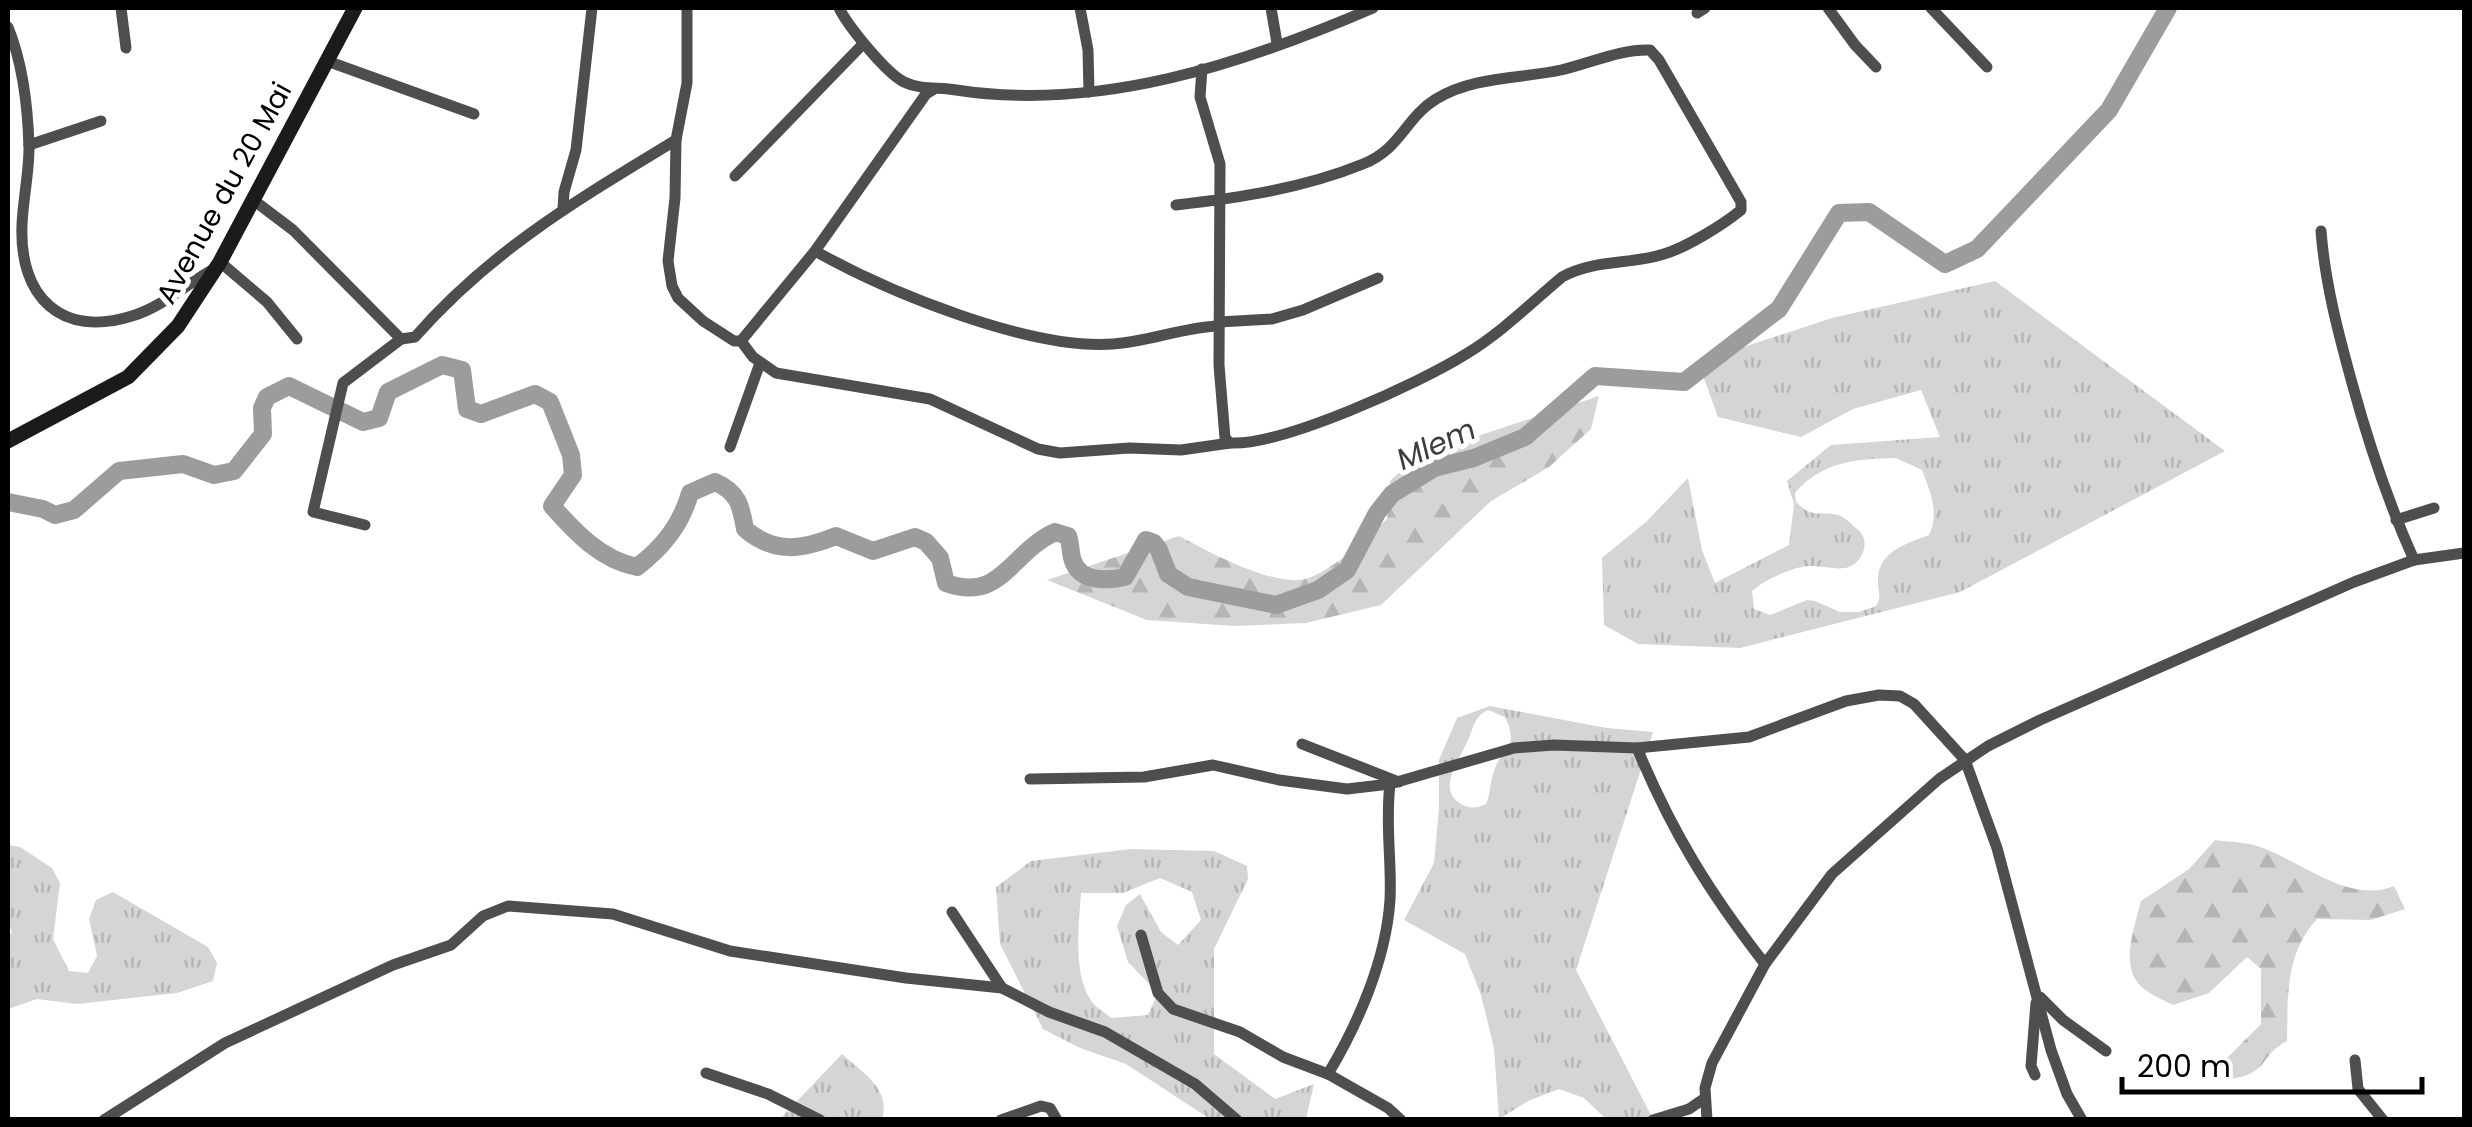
<svg xmlns="http://www.w3.org/2000/svg" width="2472" height="1127" font-family="Poppins,sans-serif">
  <style>
    .grass { fill: url(#grass-tufts); fill-rule: evenodd }
    .forest { fill: url(#forest-firs) }
    .lines { fill: none; stroke-linecap: round; stroke-linejoin: round }
    .river { stroke: #9c9c9c; stroke-width: 18 }
    .street { stroke: #4e4e4e; stroke-width: 11 }
    .secondary { stroke: #1b1b1b; stroke-width: 15 }
    .labels { text-anchor: middle; dominant-baseline: central; stroke-width: 10; stroke-linejoin: round; paint-order: stroke }
    .street-label { font-size: 28px; fill: #000; stroke: #fff }
    .water-label { font-size: 30px; font-style: italic; fill: #3d3d3d; stroke: #fff }
  </style>
  <defs>
    <pattern id="grass-tufts" width="24" height="20" patternUnits="userSpaceOnUse" patternTransform="scale(2.5)"><rect width="24" height="20" fill="#d5d5d5"/><path d="M3 7l-1-3M5 7V3M7 7l1-3M15 17l-1-3M17 17v-4M19 17l1-3" fill="none" stroke="#b5b5b5"/></pattern>
    <pattern id="forest-firs" width="22" height="20" patternUnits="userSpaceOnUse" patternTransform="scale(2.5)"><rect width="22" height="20" fill="#d5d5d5"/><path d="M5 1l3.5 6h-7zM16 11l3.5 6h-7z" fill="#b5b5b5"/></pattern>
  </defs>
  <rect width="100%" height="100%" fill="#fff"/>
  <g class="grass">
    <path d="M1995,281L2225,451L1960,592L1740,648L1638,644L1604,625L1602,558L1647,521L1688,478L1702,550L1715,583L1789,545L1794,504L1787,481L1831,445L1940,437L1921,390L1853,409L1801,437L1718,417L1698,362L1832,318ZM1896,458L1922,470C1930,492 1940,512 1929,535C1905,544 1877,552 1878,582C1878,593 1882,596 1876,606L1859,612H1840L1815,601L1807,600L1770,615L1754,609L1752,591C1764,580 1792,567 1809,566C1822,565 1837,571 1849,567C1864,561 1871,539 1857,529C1852,525 1845,517 1838,515C1819,510 1814,520 1796,502L1795,493C1822,461 1857,459 1896,458Z"/>
    <path d="M1490,706L1607,728L1653,732L1576,970L1653,1119H1606L1584,1098L1559,1089L1528,1101L1499,1119L1494,1048L1481,995L1465,954L1404,920L1434,863L1439,807V760L1457,718ZM1488,710L1505,717C1520,749 1503,744 1494,771C1490,782 1491,793 1486,804C1477,808 1472,809 1463,805C1435,791 1459,761 1467,742C1474,729 1473,717 1488,710Z"/>
    <path d="M8,845L20,847L52,868L60,883L53,939L69,971L88,973L97,956L89,919L96,900L113,892L208,947L217,963L213,981L177,993L77,1004L37,999L8,1009V937L12,932L8,923Z"/>
    <path d="M1131,849L1214,851L1247,866L1248,879L1214,949V1054L1275,1099L1314,1084L1306,1119H1210L1126,1064L1080,1048L1043,1029L1000,944L996,887L1031,861ZM1160,878L1192,892L1201,920L1178,945L1161,932L1140,894L1126,905L1117,926L1128,962L1158,993L1148,1015L1111,1018C1106,1013 1097,1008 1093,1003C1072,977 1079,924 1081,893H1123Z"/>
    <path d="M842,1054C862,1072 892,1090 882,1119L779,1120Z"/>
  </g>
  <g class="forest">
    <path d="M1599,396L1591,429L1549,467L1491,501L1381,605L1306,623L1235,626L1147,620L1047,580L1179,536C1207,551 1273,587 1305,579C1329,573 1370,537 1387,519L1390,481L1417,456Z"/>
    <path d="M2215,840C2227,842 2242,842 2254,845C2299,858 2347,905 2394,886L2405,909L2371,920L2317,919C2285,954 2288,996 2287,1041C2258,1056 2270,1073 2231,1079L2222,1063L2261,1024V969L2247,957L2209,993L2173,1005C2163,1000 2151,995 2143,988C2118,967 2135,927 2141,901L2189,869Z"/>
  </g>
  <g class="lines">
    <path class="river" d="M8,502L43,509L55,515L74,510L119,471L183,464L214,475L234,471L263,434L262,408L267,397L289,386L363,422L379,418L388,392L442,365L462,370L467,409L481,414L535,394L550,402L571,455L573,475L552,506C575,532 601,560 637,567C663,547 681,525 690,493L715,482C738,492 741,505 745,529C774,554 802,550 836,536L873,551L915,537L926,542L940,558L946,583C1001,603 1010,553 1055,532L1068,536C1071,544 1070,553 1073,561C1080,582 1107,581 1125,577L1146,540L1154,543L1159,550L1168,574L1188,587L1276,605L1318,590L1347,570L1377,513L1392,494L1434,468L1474,458L1525,437L1595,376L1684,382L1779,309L1839,213L1869,212L1945,264L1977,249L2109,110L2168,8"/>
    <g class="street">
      <path d="M121,8L126,48"/>
      <path d="M687,8V83L676,140L675,198L668,261L672,286L678,298L703,321L734,341H741L753,357L776,373L930,399L1038,449L1060,453L1129,448L1181,450L1230,443"/>
      <path d="M839,8C848,26 886,73 904,82C920,90 939,87 956,90C1099,112 1243,64 1373,8"/>
      <path d="M1080,8L1088,50L1089,92"/>
      <path d="M1271,8L1277,43"/>
      <path d="M1828,8L1855,45L1876,67"/>
      <path d="M1931,8L1987,67"/>
      <path d="M1697,13L1705,8"/>
      <path d="M8,27C23,64 28,108 29,148C29,174 23,199 22,225C19,297 61,338 132,316C162,307 185,285 212,270"/>
      <path d="M327,61L474,114"/>
      <path d="M29,145L101,121"/>
      <path d="M735,176L863,44"/>
      <path d="M252,199L293,230L401,339L415,337C491,250 579,199 676,140"/>
      <path d="M1176,205C1239,198 1304,188 1363,164C1401,149 1405,118 1436,99C1473,76 1520,79 1561,70C1591,63 1620,49 1650,50L1659,60L1741,202V210C1723,225 1685,248 1664,254C1630,265 1594,259 1562,277C1531,303 1501,333 1466,354C1420,383 1282,446 1230,443L1225,438L1219,365L1220,164L1200,97L1202,69"/>
      <path d="M563,209L564,192L576,150L592,8"/>
      <path d="M2321,231C2325,283 2338,332 2352,383C2369,445 2388,502 2414,560"/>
      <path d="M815,251C888,292 1029,350 1113,344C1148,342 1183,327 1219,326"/>
      <path d="M220,262L267,302L297,339"/>
      <path d="M1219,322L1272,319L1303,310L1378,278"/>
      <path d="M741,341L815,251L926,94L934,89"/>
      <path d="M730,447L760,363"/>
      <path d="M2396,520L2434,508"/>
      <path d="M365,525L313,512L343,383L401,339"/>
      <path d="M1302,744L1399,782"/>
      <path d="M1637,748C1672,832 1709,892 1765,964"/>
      <path d="M1030,779L1144,777L1213,765L1279,780L1347,789L1390,784L1514,748L1554,745L1637,748L1749,737L1846,701L1879,695L1900,696L1914,704L1965,760L1997,848L2051,1050L2067,1094L2082,1120"/>
      <path d="M952,912L1002,988"/>
      <path d="M1141,935L1158,993L1173,1009L1240,1032L1283,1057L1328,1074L1388,1108L1401,1120"/>
      <path d="M2040,997L2063,1020L2106,1051"/>
      <path d="M2355,1060L2358,1089L2383,1120"/>
      <path d="M706,1073L768,1094L820,1120"/>
      <path d="M1328,1074C1358,1024 1386,960 1390,900C1392,861 1385,825 1390,784"/>
      <path d="M2035,1075L2031,1066L2036,1003"/>
      <path d="M104,1120L225,1043L393,965L451,945L483,916L508,906L613,914L730,951L906,978L1002,988L1049,1012L1105,1032L1195,1084L1237,1120"/>
      <path d="M1001,1120L1041,1106L1050,1108L1057,1120"/>
      <path d="M1653,1120L1689,1109L1705,1098"/>
      <path d="M1707,1120L1705,1088L1712,1063L1765,964L1832,874L1939,779L1988,746L2040,720L2354,582L2414,560L2464,553"/>
    </g>
    <path class="secondary" d="M8,441L128,377L178,326L220,262L355,8"/>
  </g>
  <g class="labels">
    <g class="street-label">
      <text transform="translate(224 193) rotate(-61)">Avenue du 20 Mai</text>
    </g>
    <g class="water-label">
      <text transform="translate(1436 444) rotate(-24)">Mlem</text>
    </g>
  </g>
  <rect width="2472" height="1127" fill="none" stroke="#000000" stroke-width="20"/>
  <path d="M2122 1077v15h300v-15" fill="none" stroke="#000000" stroke-width="5"/>
  <text x="2137" y="1077" font-size="30" fill="#000000" stroke="#ffffff" stroke-width="8" paint-order="stroke">200 m</text>
</svg>
